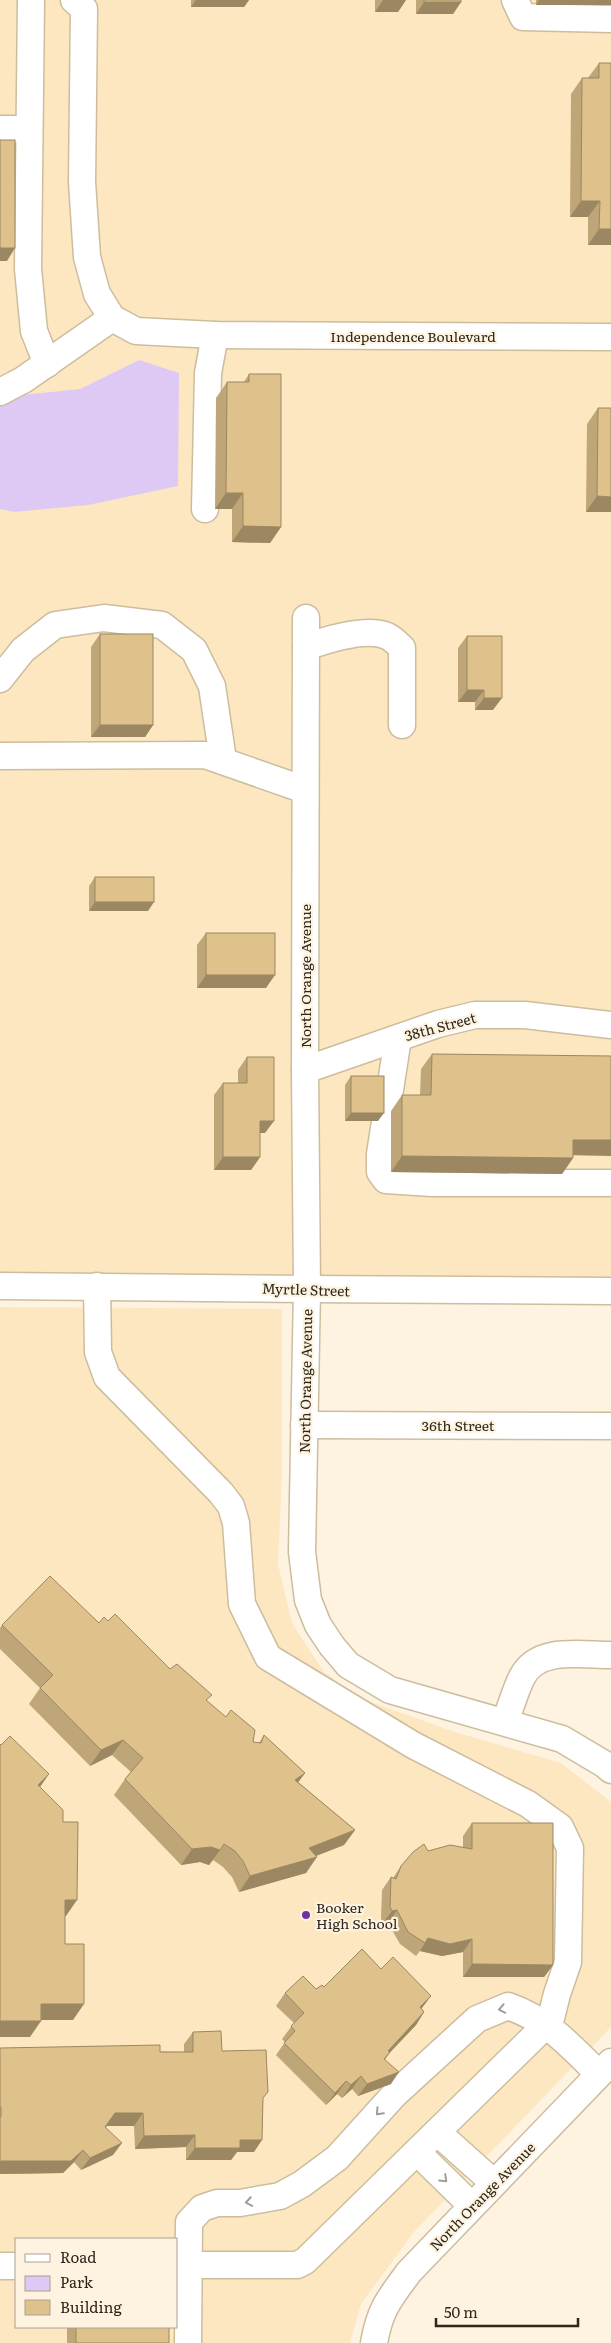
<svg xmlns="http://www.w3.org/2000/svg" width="611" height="2343" font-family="Literata,serif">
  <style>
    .built { fill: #fce7c1; fill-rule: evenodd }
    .green { fill: #ddc9f4 }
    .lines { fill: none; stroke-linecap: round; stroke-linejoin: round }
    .minor-casing { stroke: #cdbd9e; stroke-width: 29 }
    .minor { stroke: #fff; stroke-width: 26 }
    .wall { fill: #bfa678 }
    .shaded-wall { fill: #9b8761 }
    .building { fill: #dec18b; stroke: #9b8761 }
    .oneway { stroke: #a09e98 }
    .poi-dot { fill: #7130a5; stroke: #fef3e1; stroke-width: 2 }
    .labels { text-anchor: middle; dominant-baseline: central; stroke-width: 4.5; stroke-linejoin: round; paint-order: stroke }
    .street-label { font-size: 14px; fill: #2d271b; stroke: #fef3e1 }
    .poi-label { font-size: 14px; fill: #2d271b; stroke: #fef3e1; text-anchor: start }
  </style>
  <rect width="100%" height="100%" fill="#fef3e1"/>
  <g class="built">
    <path d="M0,0H611V1280L317,1278L315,1069V607L296,608L295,1069L297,1278L0,1275V509L14,512L139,360L80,389L0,397Z"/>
    <path d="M0,1307L282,1309V1472L278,1564L292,1623L324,1672L359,1698L455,1732L561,1763L611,1802V2027L414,2232L361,2304L350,2343H0ZM16,2239H176V2327H16Z"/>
  </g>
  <path class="green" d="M139,360L179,373L178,486L88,505L14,512L0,509V397L80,389Z"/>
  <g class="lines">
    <g class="minor-casing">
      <g id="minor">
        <path d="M31,0L28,269L34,331L47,364"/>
        <path d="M74,0L84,9L82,182L87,257L97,294L112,318L136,331L215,335L611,337"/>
        <path d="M515,0L523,17L611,19"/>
        <path d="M0,129H29"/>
        <path d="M0,392L23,380L112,318"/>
        <path d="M205,509L208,373L215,335"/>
        <path d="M306,618L305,1070L307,1289L302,1552L308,1600L318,1625L332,1646L348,1665L390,1690L562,1739L604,1764L611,1770"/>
        <path d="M306,647C326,640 366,627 387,636C392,638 398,644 402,648V725"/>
        <path d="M0,679L23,650L55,625L104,618L162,625L194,650L212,686L223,760"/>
        <path d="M0,756L205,755L305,790"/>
        <path d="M398,1038L380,1154V1172L386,1180L432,1183H611"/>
        <path d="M305,1070L438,1024L475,1015H525L611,1025"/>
        <path d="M0,1286C204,1287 407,1291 611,1291"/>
        <path d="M97,1286L98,1352L107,1377L221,1493L231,1506L236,1523L242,1604L268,1657L413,1745L528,1804L560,1827L570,1848L568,1962L557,1994L551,2018L546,2025L305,2261L297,2265H176"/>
        <path d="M304,1425L611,1426"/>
        <path d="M505,1721C511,1707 515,1691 522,1677C538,1646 581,1655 611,1655"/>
        <path d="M437,2132L494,2183"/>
        <path d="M417,2152L472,2206"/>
        <path d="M0,2266H16"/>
        <path d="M188,2343L189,2222L202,2208L217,2203H240L280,2196L302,2184L337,2158L394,2095L477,2019L508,2006C548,2020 569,2045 599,2074"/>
        <path d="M374,2343C380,2309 389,2299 409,2272L611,2062"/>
      </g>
    </g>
    <use href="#minor" class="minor"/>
  </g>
  <g class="wall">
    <path d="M191,0H249L244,7H191Z"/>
    <path d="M375,0H406L398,12H375Z"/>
    <path d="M416,0H461V2L453,14H416Z"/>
    <rect x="536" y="0" width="75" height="5"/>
    <path d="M599,63H611V245H588V217H570L571,94L582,78H588Z"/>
    <path d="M249,374L281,527L270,543L232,542V509H215L216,398L227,382H244Z"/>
    <path d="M598,408L611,512H586L587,424Z"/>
    <path d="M100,634L153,725L145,737H91V647Z"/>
    <path d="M467,636L493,710H475V702H458V648Z"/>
    <path d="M95,877L148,911H89V886Z"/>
    <path d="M206,933L266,988H197V945Z"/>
    <path d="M432,1054L573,1155V1158L562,1174L391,1172V1111L402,1095H420L421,1069Z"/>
    <path d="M247,1057L265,1133H260V1157L251,1170H214V1095L223,1083H238V1070Z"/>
    <path d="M351,1076L378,1121H345V1085Z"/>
    <path d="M108,1621L170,1669L253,1742L259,1743L264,1735L305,1773L298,1782L355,1830L344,1845L316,1856L306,1873L239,1892L232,1877L223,1867L213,1860L209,1865L200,1862L181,1865L114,1795L125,1779L131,1772L112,1755L90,1766L29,1704L40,1688L0,1649V1628L2,1625L99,1623Z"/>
    <path d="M472,1823L553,1965L544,1977H463V1952L442,1956L420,1951L416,1956L400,1944L388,1923H383L381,1919L382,1890L391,1877L393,1878L401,1866L428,1851L463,1847V1836Z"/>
    <path d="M324,1987L422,2009L424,2012L416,2025L390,2052L385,2060L391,2084L358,2096L352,2089L342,2098L337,2094L326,2105L276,2055L285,2042L282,2039L294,2023L276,2006L285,1993L316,1989Z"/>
    <path d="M193,2032L222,2051L263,2099L254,2152H237L231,2160H186V2147L135,2149L134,2126H107L106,2127L113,2155L81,2170L74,2162L63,2173L0,2174V2048L184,2052V2044Z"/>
    <rect x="67" y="2327" width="102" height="16"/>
  </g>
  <g class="shaded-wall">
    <path d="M196,0H249L244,7H191Z"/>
    <path d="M383,0H406L398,12H375Z"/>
    <path d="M539,0H611V5H536Z"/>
    <path d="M424,2H461L453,14H416Z"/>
    <path d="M581,201H600L588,217H570Z"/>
    <path d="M599,229H611V245H588Z"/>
    <path d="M0,248H15L7,261H0Z"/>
    <path d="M226,493H243L232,509H215Z"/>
    <path d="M597,496L611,497V512H586Z"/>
    <path d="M243,526L281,527L270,543L232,542Z"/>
    <path d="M467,690H484L475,702H458Z"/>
    <path d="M484,698H502L493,710H475Z"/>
    <path d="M100,725H153L145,737H91Z"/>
    <path d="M95,902H154L148,911H89Z"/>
    <path d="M206,975H275L266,988H197Z"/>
    <path d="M351,1113H384L378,1121H345Z"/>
    <path d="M260,1121H274L265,1133H251Z"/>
    <path d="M573,1140H611V1156L562,1155Z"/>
    <path d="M402,1156L573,1158L562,1174L391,1172Z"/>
    <path d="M223,1157H260L251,1170H214Z"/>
    <path d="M123,1740L112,1755L90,1766L101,1750Z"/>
    <path d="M305,1773L294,1788L295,1780Z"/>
    <path d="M49,1774L38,1790V1785Z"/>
    <path d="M355,1830L344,1845L303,1861L317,1857L306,1873L239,1892L250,1876L309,1848Z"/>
    <path d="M211,1847L220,1850L209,1865L200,1862L181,1865L192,1849Z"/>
    <path d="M65,1900H77L66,1916H54Z"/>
    <path d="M397,1910L388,1923H383L392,1911Z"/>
    <path d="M428,1938L472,1939L463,1952L442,1956L420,1951Z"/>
    <path d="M472,1964L553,1965L544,1977H463Z"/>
    <path d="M431,1996L422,2008L411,2020L420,2007Z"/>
    <path d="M41,2004H84L73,2020H30Z"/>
    <path d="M424,2012L416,2025L380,2063L388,2051Z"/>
    <path d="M0,2021H41L30,2037H0Z"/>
    <path d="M399,2072L391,2084L358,2096L367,2084Z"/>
    <path d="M361,2076L352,2089L342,2098L351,2085Z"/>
    <path d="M346,2081L337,2094L326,2105L335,2093Z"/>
    <path d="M115,2113H143L134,2126H107L97,2140Z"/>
    <path d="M195,2135L186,2147L135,2149L144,2136Z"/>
    <path d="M240,2140H262L254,2152H237L231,2160H186L195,2148Z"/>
    <path d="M122,2143L113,2155L81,2170L90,2158Z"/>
    <path d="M83,2150L74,2162L63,2173L0,2174V2161Z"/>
  </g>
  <g class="building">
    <rect x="424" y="0" width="37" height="2"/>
    <path d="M599,63H611V229H599L600,201H581L582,78H599Z"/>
    <rect x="0" y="140" width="15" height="108"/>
    <path d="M249,374H281V527L243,526V493H226L227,382H249Z"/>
    <path d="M598,408H611V497L597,496Z"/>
    <rect x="100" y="634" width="53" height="91"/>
    <path d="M467,636H502V698H484V690H467Z"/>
    <rect x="95" y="877" width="59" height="25"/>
    <rect x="206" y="933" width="69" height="42"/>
    <path d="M432,1054L611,1056V1140H573V1158L402,1156V1095H431Z"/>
    <path d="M247,1057H274V1121H260V1157H223V1083H247Z"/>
    <rect x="351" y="1076" width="33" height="37"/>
    <path d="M50,1576L99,1623L104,1617L108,1621L115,1614L170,1669L177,1664L212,1695L206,1700L226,1717L231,1710L255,1730L253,1742L261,1743L264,1735L305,1773L295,1780L355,1830L309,1848L317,1857L250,1876L243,1861L235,1851L224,1844L220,1850L211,1847L192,1849L125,1779L143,1758L123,1740L101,1750L40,1688L53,1675L2,1625Z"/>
    <path d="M10,1736L49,1774L38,1785L63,1810V1822H78L77,1900H65V1944H84V2004H41V2021H0V1744L1,1745Z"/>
    <path d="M472,1823H553V1965L472,1964V1939L450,1944L428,1938L425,1943L408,1932L397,1910L392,1911L390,1907L391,1877L396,1879L401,1866L413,1852L424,1844L428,1851L450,1845L472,1849Z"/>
    <path d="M362,1949L381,1969L393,1957L431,1996L420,2007L424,2012L388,2051L390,2052L384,2059L399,2072L367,2084L361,2076L351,2085L346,2081L335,2093L284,2043L295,2031L291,2026L304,2013L285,1993L303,1976L316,1989L322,1985L324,1987Z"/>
    <path d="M221,2031L222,2051L266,2050L268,2092L263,2098L262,2140H240V2148H195V2135L144,2136L143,2113H115L105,2127L122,2143L90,2158L83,2150L71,2161H0V2118L1,2116V2107H0V2048L160,2045V2052H193V2032Z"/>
    <rect x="76" y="2327" width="93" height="16"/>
  </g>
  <defs><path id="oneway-chevron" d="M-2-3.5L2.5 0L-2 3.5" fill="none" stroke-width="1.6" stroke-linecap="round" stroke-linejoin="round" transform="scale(1.25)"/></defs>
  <g class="oneway">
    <use href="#oneway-chevron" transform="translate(502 2009) rotate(169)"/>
    <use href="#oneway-chevron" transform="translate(379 2112) rotate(133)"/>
    <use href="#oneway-chevron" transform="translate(444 2179) rotate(44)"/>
    <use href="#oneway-chevron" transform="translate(249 2202) rotate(170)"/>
  </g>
  <circle class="poi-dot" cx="306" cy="1915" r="5"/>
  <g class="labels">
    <g class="street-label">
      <text x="413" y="336">Independence Boulevard</text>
      <text transform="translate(305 976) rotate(-90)">North Orange Avenue</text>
      <text transform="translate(440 1026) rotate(-15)">38th Street</text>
      <text transform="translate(306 1289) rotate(2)">Myrtle Street</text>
      <text transform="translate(305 1381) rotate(-89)">North Orange Avenue</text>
      <text x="458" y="1425">36th Street</text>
      <text transform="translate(482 2196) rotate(-46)">North Orange Avenue</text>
    </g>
    <g class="poi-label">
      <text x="316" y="1907">Booker<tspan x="316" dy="16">High School</tspan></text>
    </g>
  </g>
  <rect x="15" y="2238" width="162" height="90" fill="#fef3e1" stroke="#aaa192"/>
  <rect x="25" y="2254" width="25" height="8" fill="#ffffff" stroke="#aaa192"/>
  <text x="60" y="2263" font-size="15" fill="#2d271b">Road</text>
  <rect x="25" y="2276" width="25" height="15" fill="#ddc9f4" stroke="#aaa192"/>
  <text x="60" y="2288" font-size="15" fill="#2d271b">Park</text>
  <rect x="25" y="2300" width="25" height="15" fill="#dec18b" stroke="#aaa192"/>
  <text x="60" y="2313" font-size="15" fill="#2d271b">Building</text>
  <path d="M436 2318v8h142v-8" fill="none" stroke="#2d271b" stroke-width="2.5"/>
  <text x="444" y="2318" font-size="15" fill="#2d271b" stroke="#fef3e1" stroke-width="4" paint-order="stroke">50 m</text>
</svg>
